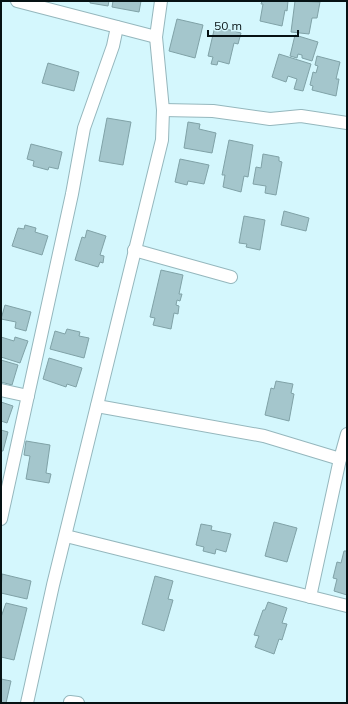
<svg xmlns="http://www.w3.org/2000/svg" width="348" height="704" font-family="Mulish,sans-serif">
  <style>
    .building { fill: #a4c6cc; stroke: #80a2a7 }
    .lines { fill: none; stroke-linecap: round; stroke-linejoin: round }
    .minor-casing { stroke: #95b7bd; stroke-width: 14 }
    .minor { stroke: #fff; stroke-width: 12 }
  </style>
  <rect width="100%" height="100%" fill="#d4f7fd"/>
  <g class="building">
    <path d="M90,1H109L108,6L90,3Z"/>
    <path d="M113,1H141L139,12L112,7Z"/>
    <path d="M262,1H288L287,11L285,10L282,26L260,21L263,4H261Z"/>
    <path d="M295,1L320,2L317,18H312L309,34L291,32Z"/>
    <path d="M177,19L203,25L195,58L169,51Z"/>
    <path d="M215,26L241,33L238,44L234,43L229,64L218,61L217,65L211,64L213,57L208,56Z"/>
    <path d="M295,35L318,42L312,61L302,58V55L298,54L297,58L290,56Z"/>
    <path d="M279,54L311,64L303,91L294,89L297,79L288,76L286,82L272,77Z"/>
    <path d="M317,56L340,62L336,79H339L336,96L312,90L313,86L310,85L313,72L316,73L318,66L315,65Z"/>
    <path d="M48,63L79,72L74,91L42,83Z"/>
    <path d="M107,118L131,122L123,165L99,161Z"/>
    <path d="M188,122L200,124L199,129L216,133L212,153L184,148Z"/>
    <path d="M229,140L253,145L248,177L244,176L241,192L223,187L225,175H222Z"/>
    <path d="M31,144L62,152L58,169L49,167L48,170L33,166L34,161L27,159Z"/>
    <path d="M263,154L279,157V161L282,162L276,195L265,193L266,186L253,184L256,167L261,168Z"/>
    <path d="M180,159L209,165L204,184L188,181L187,185L175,182Z"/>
    <path d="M284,211L309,218L306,231L281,225Z"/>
    <path d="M244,216L265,220L260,250L246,247L247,244L239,243Z"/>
    <path d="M25,225L36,228L35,232L48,236L42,255L12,246L18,228L24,229Z"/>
    <path d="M87,230L106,236L100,255L104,256L103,263L100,262L98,267L75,260L82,237L85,238Z"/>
    <path d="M161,270L183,275L179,294H182L180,301L177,300L176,305L179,306L178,314L174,313L171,329L153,325L155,318L150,317Z"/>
    <path d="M5,305L31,312L26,331L15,328L16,322L1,319Z"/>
    <path d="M67,329L80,332L79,336L89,338L84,358L50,349L55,331L65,334Z"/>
    <path d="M1,337L14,341L15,337L28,341L20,363L1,357Z"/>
    <path d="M49,358L82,368L76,387L67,384L66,387L43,379Z"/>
    <path d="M1,360L18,365L12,385L1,382Z"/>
    <path d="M276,381L293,384L291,393L294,394L289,421L265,415L271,388L274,389Z"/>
    <path d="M1,402L13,406L7,423L1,421Z"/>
    <path d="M1,430L8,432L3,451H1Z"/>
    <path d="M26,441L50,445L46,473L51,474L49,483L26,479L30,456L24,455Z"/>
    <path d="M274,522L297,528L287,562L265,556Z"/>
    <path d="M201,524L212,526L211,530L231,534L226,552L216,549L215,554L203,551L204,547L196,545Z"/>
    <path d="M344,551H347V595L334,591L337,579L333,578L337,562L341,563Z"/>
    <path d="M2,574L31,581L27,599L1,593Z"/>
    <path d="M155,576L173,581L168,599L173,600L164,631L142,624Z"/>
    <path d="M268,602L287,608L282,623L287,624L282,640L279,639L274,654L255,647L259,636L254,635L263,610H265Z"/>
    <path d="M6,603L27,608L14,660L1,657V617Z"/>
    <path d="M1,679L11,681L6,703H1Z"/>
  </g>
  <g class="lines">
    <g class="minor-casing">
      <g id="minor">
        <path d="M17,1L156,37"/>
        <path d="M163,110L213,111L270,119L301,116L347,123"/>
        <path d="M134,250L231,277"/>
        <path d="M1,390L28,396"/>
        <path d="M97,406L264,436L340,459"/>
        <path d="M1,519L72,194L84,128L113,46L117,27"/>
        <path d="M66,536L347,606"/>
        <path d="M310,597L340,459L347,434"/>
        <path d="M70,702L78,703"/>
        <path d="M27,703L53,585L162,140L163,110L156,37L161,1"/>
      </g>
    </g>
    <use href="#minor" class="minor"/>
  </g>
  <rect width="348" height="704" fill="none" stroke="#061214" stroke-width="4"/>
  <path d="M208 30v6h90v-6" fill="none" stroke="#061214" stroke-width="2"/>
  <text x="214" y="30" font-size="12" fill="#061214" stroke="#d4f7fd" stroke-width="3" paint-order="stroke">50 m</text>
</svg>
